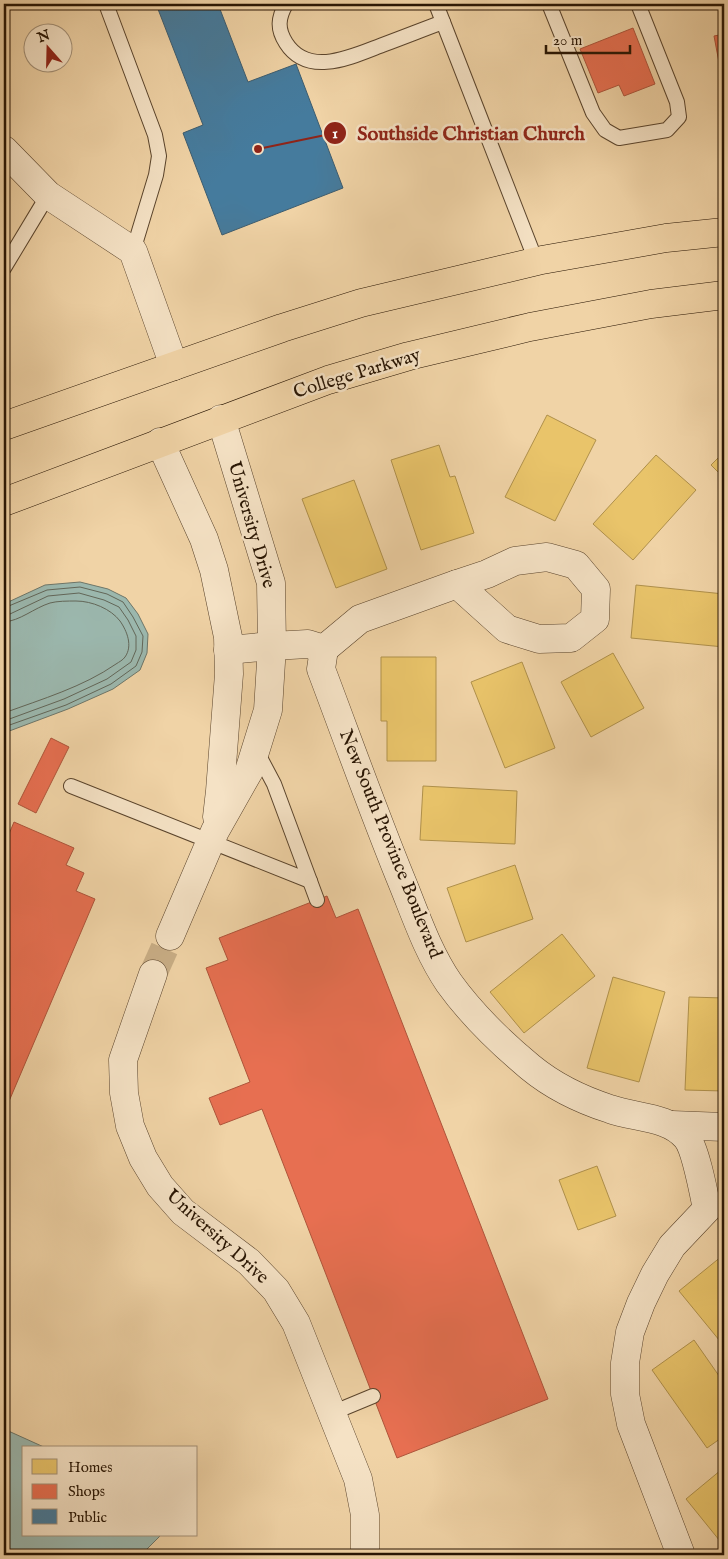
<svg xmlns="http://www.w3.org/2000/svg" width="728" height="1559" font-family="'IM FELL English',serif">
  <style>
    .water { fill: #9bb7ad; stroke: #6d7669 }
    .homes { fill: #e9c46a; stroke: #af904b }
    .shops { fill: #e76f51; stroke: #ae543a }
    .public { fill: #457b9d; stroke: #3c5c6f }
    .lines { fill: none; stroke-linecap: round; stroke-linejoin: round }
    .shore { stroke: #626658; stroke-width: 1 }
    .street-tunnel { stroke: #c8ad85; stroke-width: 28; stroke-dasharray: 28 14; stroke-linecap: butt }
    .lane-casing { stroke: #5a442c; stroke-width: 16 }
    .street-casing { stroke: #5a442c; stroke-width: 29 }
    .primary-casing { stroke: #281503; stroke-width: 29 }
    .lane { stroke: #f5e2c5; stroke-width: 14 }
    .street { stroke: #f5e2c5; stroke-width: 28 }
    .primary { stroke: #f0d3a6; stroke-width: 28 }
    .labels { text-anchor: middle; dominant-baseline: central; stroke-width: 5; stroke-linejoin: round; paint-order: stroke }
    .street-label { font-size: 19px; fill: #281503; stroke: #f5e2c5 }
    .leader { fill: none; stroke: #8f2418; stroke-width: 2 }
    .callout-dot { fill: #8f2418; stroke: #f5e2c5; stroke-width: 2 }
    .mark-label { font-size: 15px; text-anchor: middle; font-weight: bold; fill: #fff }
    .callout-label { font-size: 20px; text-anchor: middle; font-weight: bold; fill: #8f2418; stroke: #f5e2c5; stroke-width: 5; stroke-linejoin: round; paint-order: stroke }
  </style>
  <rect width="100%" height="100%" fill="#f0d3a6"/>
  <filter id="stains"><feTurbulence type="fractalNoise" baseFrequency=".004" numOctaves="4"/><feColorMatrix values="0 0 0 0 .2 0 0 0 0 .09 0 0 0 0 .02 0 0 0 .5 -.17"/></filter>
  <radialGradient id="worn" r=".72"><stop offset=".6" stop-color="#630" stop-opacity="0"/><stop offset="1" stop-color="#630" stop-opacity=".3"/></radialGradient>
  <g class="water">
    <path d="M80,582L108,589L126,598L138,614L148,634L147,653L140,670L113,689L68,709L4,733V604L45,585Z"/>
    <path d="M4,1429L46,1448H24V1535H161L145,1551L135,1555H4Z"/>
  </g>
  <g class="homes">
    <path d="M547,415L596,440L555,521L505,497Z"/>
    <path d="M439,445L450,477L455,476L474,533L421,550L391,460Z"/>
    <path d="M724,452V478L711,465Z"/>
    <path d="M656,455L696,490L633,560L593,524Z"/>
    <path d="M354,480L387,569L336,588L302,499Z"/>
    <path d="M636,585L724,594V647L631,638Z"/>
    <path d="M613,653L644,708L591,737L561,682Z"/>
    <path d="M381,657H436V761H387V721H381Z"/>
    <path d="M522,662L555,748L505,768L471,682Z"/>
    <path d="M423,786L517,791L515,844L420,840Z"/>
    <path d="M515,865L533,919L466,942L447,888Z"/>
    <path d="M562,934L595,976L524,1033L490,992Z"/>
    <path d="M613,977L665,992L639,1082L587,1068Z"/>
    <path d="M689,997L724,998V1091L685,1090Z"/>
    <path d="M597,1166L616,1216L578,1230L559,1180Z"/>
    <path d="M722,1256L724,1259V1346L679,1291Z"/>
    <path d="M694,1340L724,1383V1436L707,1448L652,1370Z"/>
    <path d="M721,1470L724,1473V1546L686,1499Z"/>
  </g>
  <g class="shops">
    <path d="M633,28L655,84L624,96L619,85L598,93L580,49Z"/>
    <path d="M724,34V73H721L714,36Z"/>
    <path d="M51,738L69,747L36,813L18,804Z"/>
    <path d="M14,822L74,848L66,865L84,873L76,891L95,899L4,1113V846Z"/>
    <path d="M327,896L336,918L358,909L548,1399L397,1458L262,1109L220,1125L209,1098L250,1082L206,968L228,960L219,938Z"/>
  </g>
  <path class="public" d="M156,4H218L248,82L296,64L343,188L222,235L183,133L203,125Z"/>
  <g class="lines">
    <g class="shore">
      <path d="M4,608L47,590L80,587L107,594L123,602L133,617L143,636L142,652L136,666L111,684L66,705L4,727"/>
      <path d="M4,614H10L48,596L79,593L104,600L119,607L128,620L136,636V650L131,662L107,679L64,699L4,721"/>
      <path d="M4,622C20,621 34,608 50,603C57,601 68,601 76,601C92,601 111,609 120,621C127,631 133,646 125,657C123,660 119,662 116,664C83,687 42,699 4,713"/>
    </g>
    <path class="street-tunnel" d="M153,974L170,936"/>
    <g class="lane-casing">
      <g id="lane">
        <path d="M106,4L155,135L159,156L156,175L133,251"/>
        <path d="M286,4C278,18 277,29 286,43C309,79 355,55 385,44C404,37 424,29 443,22"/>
        <path d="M436,4L536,261"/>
        <path d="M549,4L593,113L605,130L619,138L667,130L679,117L677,102L638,4"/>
        <path d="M4,268L48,195"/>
        <path d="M256,750L274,784L317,900"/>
        <path d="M71,786L310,881"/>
        <path d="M332,1413L373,1396"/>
      </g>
    </g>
    <g class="street-casing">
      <g id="street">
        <path d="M4,150L48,195L133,251L174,366"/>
        <path d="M160,442L204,539L214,570L228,637L229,674L220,791L217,817"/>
        <path d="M547,557L576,565L596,589L595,619L571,638L539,639L507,629L457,584L487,574L515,561Z"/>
        <path d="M324,649L321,669C347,738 372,808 400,877C415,913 427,951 449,983C472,1015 500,1042 530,1067C553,1086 582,1100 610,1109C635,1118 668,1116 686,1137C695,1147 704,1194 707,1209L672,1246L655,1274L641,1303L630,1332L625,1363V1394L631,1424L681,1555"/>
        <path d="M324,649L360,619L457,584"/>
        <path d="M228,650L272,646L308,644L324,649"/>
        <path d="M170,936L215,831L249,771L268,710L272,646L271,583L221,419"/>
        <path d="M153,974L123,1060L124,1093L130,1126L143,1158L160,1186L183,1212L249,1262L276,1290L296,1323L358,1479L365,1515V1555"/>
        <path d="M672,1125L724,1127"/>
      </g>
    </g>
    <g class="primary-casing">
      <g id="primary">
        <path d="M4,426L282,328L361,303L542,260L666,238L724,232"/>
        <path d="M4,502L328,380L409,356L530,327L651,304L724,295"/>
      </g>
    </g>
    <use href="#lane" class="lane"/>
    <use href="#street" class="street"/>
    <use href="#primary" class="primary"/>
  </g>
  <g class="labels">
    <g class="street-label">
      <text transform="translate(357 374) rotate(-17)">College Parkway</text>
      <text transform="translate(251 525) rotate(74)">University Drive</text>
      <text transform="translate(390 844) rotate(68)">New South Province Boulevard</text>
      <text transform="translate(217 1237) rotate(42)">University Drive</text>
    </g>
  </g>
  <path class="leader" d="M258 149L335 133"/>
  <g class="callout-dot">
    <circle cx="258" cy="149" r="5"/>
    <circle cx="335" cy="133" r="12"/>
  </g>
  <g class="mark-label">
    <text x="335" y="138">1</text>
  </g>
  <g class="callout-label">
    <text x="471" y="140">Southside Christian Church</text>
  </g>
  <rect width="728" height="1559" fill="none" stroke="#f0d3a6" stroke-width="20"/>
  <rect x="5" y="5" width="718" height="1549" fill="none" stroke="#281503" stroke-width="2.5"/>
  <rect x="10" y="10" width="708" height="1539" fill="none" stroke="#281503"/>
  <rect x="22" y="1446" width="175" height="90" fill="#f5e2c5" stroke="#a39077"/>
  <rect x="32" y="1459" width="25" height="15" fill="#e9c46a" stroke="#a39077"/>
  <text x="68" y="1472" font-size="15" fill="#281503">Homes</text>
  <rect x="32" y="1484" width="25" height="15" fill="#e76f51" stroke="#a39077"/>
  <text x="68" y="1496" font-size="15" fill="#281503">Shops</text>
  <rect x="32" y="1509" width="25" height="15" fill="#457b9d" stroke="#a39077"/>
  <text x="68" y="1522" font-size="15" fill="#281503">Public</text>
  <g transform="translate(48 48) rotate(340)"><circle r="24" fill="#f5e2c5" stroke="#a39077"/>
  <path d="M0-4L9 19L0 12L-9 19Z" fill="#8f2418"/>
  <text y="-8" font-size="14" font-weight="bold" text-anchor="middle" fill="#281503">N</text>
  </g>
  <path d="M546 45v8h84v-8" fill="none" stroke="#281503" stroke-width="2.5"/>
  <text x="553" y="45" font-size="15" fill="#281503" stroke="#f5e2c5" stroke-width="4" paint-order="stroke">20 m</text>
  <rect width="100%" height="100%" filter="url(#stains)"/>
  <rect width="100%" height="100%" fill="url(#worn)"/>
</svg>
